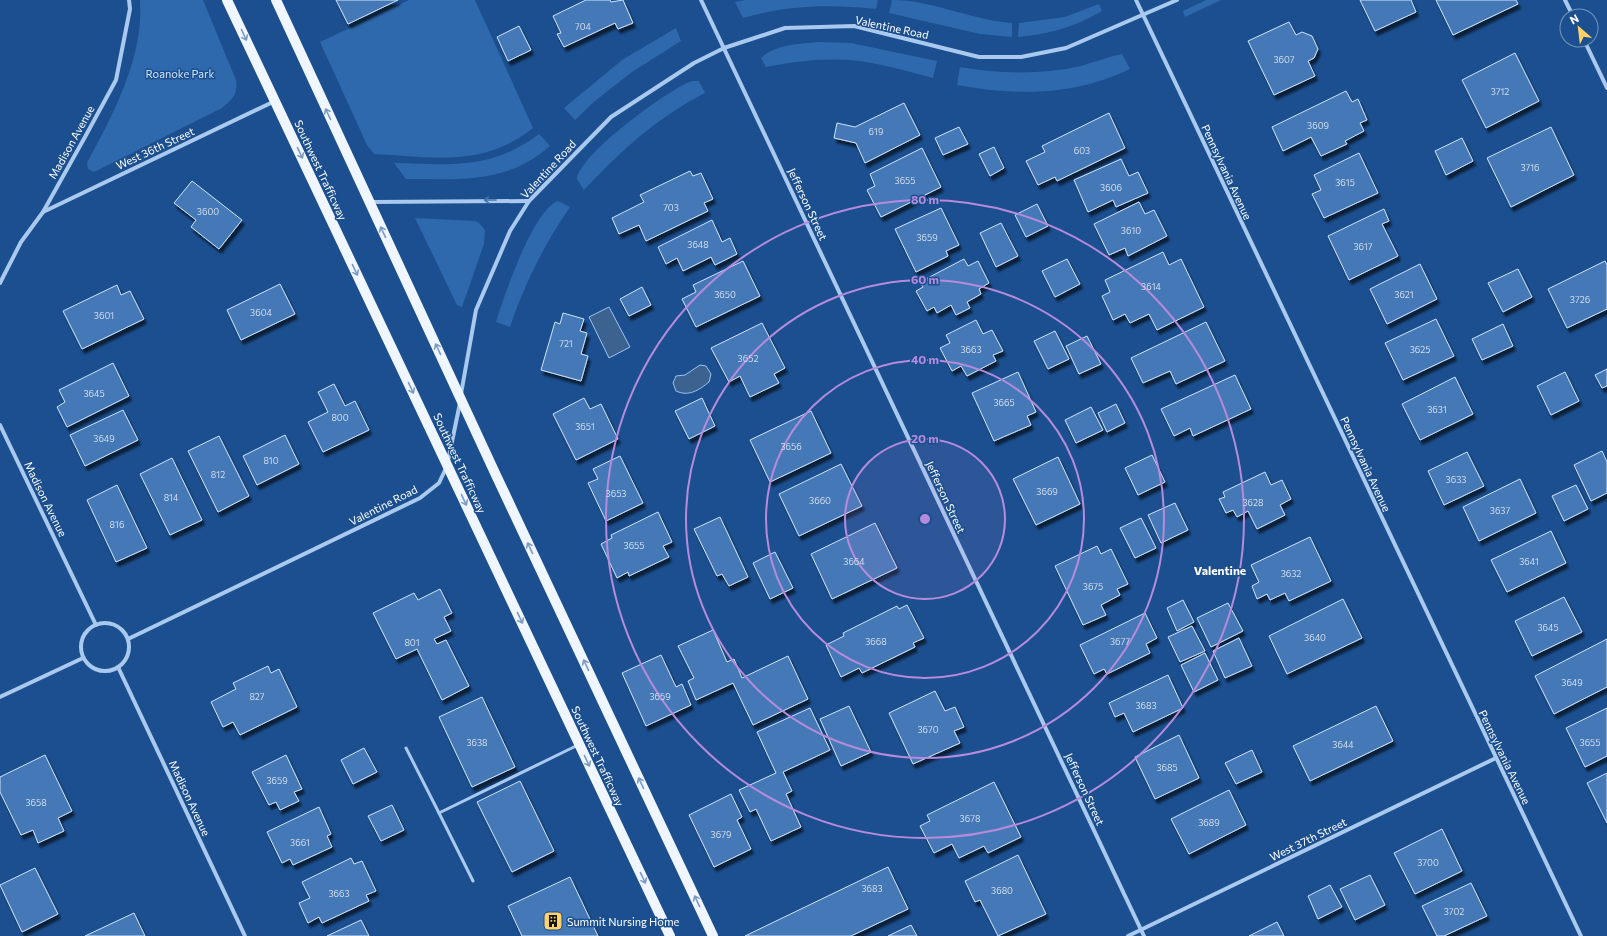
<svg xmlns="http://www.w3.org/2000/svg" width="1607" height="936" font-family="Commissioner,sans-serif">
  <style>
    .green { fill: #2e69ad }
    .water { fill: #3c6290; stroke: #9cc4f0 }
    .building { fill: #4478b7; stroke: #cfe3fa; filter: url(#shadow) }
    .lines { fill: none; stroke-linecap: round; stroke-linejoin: round }
    .service { stroke: #a9c9ee; stroke-width: 3 }
    .minor { stroke: #a9c9ee; stroke-width: 4 }
    .primary { stroke: #f0f6ff; stroke-width: 10 }
    .oneway { stroke: #7b9ac1 }
    .oneway2 { stroke: #4674ac }
    .ring { fill: none; stroke: #b68bdc; stroke-width: 2 }
    .labels { text-anchor: middle; dominant-baseline: central; stroke-width: 3; stroke-linejoin: round; paint-order: stroke }
    .number-label { font-size: 9px; fill: #d0dded }
    .street-label { font-size: 11px; fill: #fff; stroke: #1b4f8f }
    .park-label { font-size: 11px; fill: #cfe3fa; stroke: #1b4f8f }
    .poi-label { font-size: 11px; fill: #fff; stroke: #1b4f8f; text-anchor: start }
    .neighbourhood-label { font-size: 12px; font-weight: bold; fill: #fff; stroke: #1b4f8f }
    .centre { fill: #b68bdc; stroke: #1b4f8f; stroke-width: 2 }
    .ring-label { font-size: 12px; text-anchor: middle; font-weight: bold; fill: #b68bdc; stroke: #1b4f8f; stroke-width: 3; stroke-linejoin: round; paint-order: stroke }
  </style>
  <defs>
    <filter id="shadow"><feDropShadow dx="2.5" dy="4.5" stdDeviation="1" flood-color="#0009"/></filter>
  </defs>
  <rect width="100%" height="100%" fill="#1b4f8f"/>
  <g class="green">
    <path d="M140,0H203L236,80C238,94 233,99 222,108L94,172L88,169L87,163C113,114 144,58 140,0Z"/>
    <path d="M409,0H475L533,128C483,168 433,157 374,154L367,145L320,42Z"/>
    <path d="M746,0H878L876,9C828,4 789,5 743,18L735,2Z"/>
    <path d="M892,0C933,0 971,20 1012,23V37L980,34L889,13Z"/>
    <path d="M1206,0H1221L1185,17L1183,11Z"/>
    <path d="M1099,4L1102,11C1075,27 1049,34 1018,37L1019,23L1065,17Z"/>
    <path d="M676,28L681,41L632,72L595,101L575,120L564,108L622,60Z"/>
    <path d="M819,42L851,43L937,61L933,78C906,71 877,62 849,60C820,58 793,62 766,67L761,58C776,44 799,44 819,42Z"/>
    <path d="M1122,54L1130,69C1074,96 1016,96 957,85L960,67C1001,74 1040,75 1081,66C1095,62 1108,57 1122,54Z"/>
    <path d="M692,81H699L705,93C656,118 621,151 584,190L577,179C578,156 668,89 692,81Z"/>
    <path d="M539,134L550,146C507,184 460,179 406,179L394,163C451,164 490,171 539,134Z"/>
    <path d="M558,201L570,207C544,245 525,283 510,327L496,322C504,296 533,210 558,201Z"/>
    <path d="M415,218L475,221L479,223L485,230L484,244L462,307L457,305Z"/>
  </g>
  <g class="water">
    <path d="M609,307L630,347L609,358L589,317Z"/>
    <path d="M700,365L706,366L711,374L709,382C699,390 689,397 676,391L673,383L676,376L685,375Z"/>
  </g>
  <g class="building">
    <path d="M336,0H398L348,24Z"/>
    <path d="M586,0H610L611,2L623,0L633,23L618,29L615,23L564,47L557,34L561,33L553,16Z"/>
    <path d="M1360,0H1411L1416,12L1375,31Z"/>
    <path d="M1436,0H1516L1518,4L1453,35Z"/>
    <path d="M1289,22L1296,35L1302,32L1312,36L1318,49L1314,58L1308,61L1315,76L1274,95L1248,41Z"/>
    <path d="M519,26L531,50L508,61L497,37Z"/>
    <path d="M1515,53L1539,101L1486,128L1462,80Z"/>
    <path d="M1346,91L1352,102L1358,99L1367,120L1360,123L1364,131L1345,141L1347,144L1321,156L1311,137L1283,151L1272,127Z"/>
    <path d="M904,103L920,135L865,163L856,143L834,138L837,123L855,127Z"/>
    <path d="M1109,113L1125,148L1057,181L1055,177L1038,185L1026,161L1045,152L1042,146Z"/>
    <path d="M959,127L968,144L943,155L935,138Z"/>
    <path d="M1551,127L1574,175L1511,207L1487,158Z"/>
    <path d="M1462,138L1473,161L1446,175L1435,151Z"/>
    <path d="M994,147L1004,168L990,176L979,154Z"/>
    <path d="M922,148L941,187L881,217L867,190L875,186L870,174Z"/>
    <path d="M1359,153L1378,193L1324,218L1312,194L1321,190L1314,175Z"/>
    <path d="M1121,159L1129,176L1138,172L1148,193L1116,207L1113,200L1088,212L1074,180Z"/>
    <path d="M690,171L693,176L701,173L713,199L704,203L708,211L646,241L639,225L619,234L612,218L644,202L640,195Z"/>
    <path d="M192,181L242,220L219,249L191,227L196,220L174,203Z"/>
    <path d="M1139,202L1145,214L1154,210L1167,236L1128,256L1125,248L1109,255L1094,224Z"/>
    <path d="M1037,204L1048,226L1026,237L1015,215Z"/>
    <path d="M941,208L959,245L946,251L948,256L916,272L895,229Z"/>
    <path d="M1384,209L1389,221L1382,224L1398,256L1349,280L1328,236Z"/>
    <path d="M712,220L722,242L730,238L737,254L715,265L711,257L683,271L677,258L666,264L658,247Z"/>
    <path d="M1001,223L1018,256L996,267L980,233Z"/>
    <path d="M1163,252L1169,265L1181,259L1204,307L1157,330L1149,314L1130,323L1125,314L1113,320L1102,296L1110,292L1105,280Z"/>
    <path d="M964,259L968,266L978,261L989,283L979,289L981,294L967,302L970,308L956,315L951,305L937,313L934,307L927,311L916,291L923,287L920,282Z"/>
    <path d="M1067,259L1080,284L1055,297L1042,271Z"/>
    <path d="M743,261L760,296L696,327L682,299L696,292L693,285Z"/>
    <path d="M1605,261L1607,265V309L1567,328L1548,289Z"/>
    <path d="M1420,264L1437,299L1387,324L1370,289Z"/>
    <path d="M1518,269L1532,297L1503,312L1488,283Z"/>
    <path d="M280,284L295,314L241,340L227,310Z"/>
    <path d="M117,285L121,295L130,291L144,319L82,349L63,311Z"/>
    <path d="M642,287L651,305L629,316L620,299Z"/>
    <path d="M563,313L584,319L580,331L587,333L581,354L588,356L581,381L541,370L555,322L560,324Z"/>
    <path d="M1436,319L1454,356L1403,380L1385,343Z"/>
    <path d="M976,320L983,334L992,330L1003,351L993,355L996,361L967,376L961,366L952,371L940,348L950,343L946,335Z"/>
    <path d="M1206,322L1225,361L1176,384L1170,371L1143,383L1131,358Z"/>
    <path d="M762,323L785,368L774,374L779,383L750,397L740,376L729,382L711,348Z"/>
    <path d="M1503,324L1513,346L1482,360L1472,339Z"/>
    <path d="M1055,331L1069,359L1048,369L1034,341Z"/>
    <path d="M1087,336L1101,364L1079,374L1066,346Z"/>
    <path d="M113,363L129,396L67,427L57,407L65,402L59,390Z"/>
    <path d="M1607,369V386L1602,388L1595,375Z"/>
    <path d="M1018,372L1036,412L1027,416L1031,425L994,441L972,393Z"/>
    <path d="M1565,372L1579,401L1551,415L1537,386Z"/>
    <path d="M1235,375L1251,409L1193,436L1190,428L1174,436L1161,409Z"/>
    <path d="M1455,377L1473,414L1420,440L1402,404Z"/>
    <path d="M334,384L345,406L355,401L369,430L323,452L308,422L328,412L318,392Z"/>
    <path d="M584,398L590,409L601,404L618,439L576,460L553,414Z"/>
    <path d="M702,398L715,426L689,439L675,411Z"/>
    <path d="M1116,404L1125,423L1107,432L1098,413Z"/>
    <path d="M1091,407L1103,430L1076,443L1065,420Z"/>
    <path d="M123,410L138,440L85,466L70,435Z"/>
    <path d="M811,411L831,453L770,482L750,440Z"/>
    <path d="M285,435L299,464L257,485L243,456Z"/>
    <path d="M219,436L249,496L218,512L188,451Z"/>
    <path d="M1602,451L1607,462V493L1591,501L1574,465Z"/>
    <path d="M1467,452L1484,486L1444,505L1428,471Z"/>
    <path d="M1152,455L1165,482L1138,495L1125,468Z"/>
    <path d="M620,456L643,503L606,521L588,483L598,479L593,469Z"/>
    <path d="M1058,457L1080,504L1036,525L1013,479Z"/>
    <path d="M172,458L202,520L170,535L140,474Z"/>
    <path d="M841,464L862,506L799,536L779,494Z"/>
    <path d="M1265,472L1271,485L1282,480L1291,499L1280,505L1285,515L1257,529L1248,511L1237,517L1233,510L1226,513L1219,499L1225,497L1223,492Z"/>
    <path d="M1520,479L1536,513L1479,541L1463,507Z"/>
    <path d="M117,485L147,548L116,562L87,500Z"/>
    <path d="M1576,485L1588,509L1564,521L1552,496Z"/>
    <path d="M1175,503L1188,530L1161,543L1148,515Z"/>
    <path d="M658,512L672,542L663,546L669,557L629,576L628,572L617,578L601,544L612,538L611,535Z"/>
    <path d="M720,517L748,577L729,586L722,574L717,576L694,529Z"/>
    <path d="M1141,518L1156,548L1135,558L1120,528Z"/>
    <path d="M875,523L897,568L832,599L811,554Z"/>
    <path d="M1551,531L1566,563L1507,592L1491,560Z"/>
    <path d="M1310,537L1331,581L1289,601L1285,593L1270,600L1267,594L1257,599L1252,586L1259,582L1251,565Z"/>
    <path d="M1097,546L1101,554L1111,549L1128,584L1117,589L1120,595L1101,605L1106,615L1083,625L1055,566Z"/>
    <path d="M775,552L793,588L770,599L753,563Z"/>
    <path d="M440,589L452,613L444,617L451,631L434,639L437,644L446,640L469,686L442,700L417,649L396,659L373,613L414,593L418,600Z"/>
    <path d="M1564,597L1582,632L1532,656L1515,621Z"/>
    <path d="M1343,599L1362,638L1287,674L1269,636Z"/>
    <path d="M1183,600L1194,622L1177,631L1167,608Z"/>
    <path d="M1228,603L1243,631L1211,647L1197,618Z"/>
    <path d="M907,605L924,638L913,643L915,647L862,673L859,668L841,677L826,645L844,636L843,633L897,606L899,609Z"/>
    <path d="M1145,613L1157,638L1146,644L1150,653L1107,674L1104,669L1094,674L1080,645Z"/>
    <path d="M1192,626L1205,651L1180,662L1168,637Z"/>
    <path d="M713,630L727,662L734,659L742,678L788,656L808,699L753,725L733,683L696,700L688,681L694,678L678,646Z"/>
    <path d="M1239,638L1252,666L1225,678L1213,651Z"/>
    <path d="M1607,639V687L1554,714L1535,676Z"/>
    <path d="M1205,653L1218,680L1194,692L1181,665Z"/>
    <path d="M661,655L676,687L682,684L691,705L646,726L622,673Z"/>
    <path d="M268,666L271,673L279,669L297,707L240,735L233,722L223,727L211,702L236,689L233,683Z"/>
    <path d="M1168,675L1183,708L1133,732L1124,713L1115,717L1109,703Z"/>
    <path d="M935,691L945,711L955,707L964,727L954,731L960,743L913,764L889,713Z"/>
    <path d="M482,697L515,767L472,787L439,717Z"/>
    <path d="M849,706L871,752L841,766L820,719Z"/>
    <path d="M1376,706L1393,741L1310,781L1293,746Z"/>
    <path d="M810,708L830,750L783,772L792,791L786,794L801,827L771,841L756,809L750,812L739,790L776,773L757,732Z"/>
    <path d="M1607,708V756L1585,767L1566,728Z"/>
    <path d="M1179,735L1199,778L1155,799L1135,757Z"/>
    <path d="M364,748L377,772L353,784L341,760Z"/>
    <path d="M1252,750L1262,772L1236,784L1225,763Z"/>
    <path d="M45,755L72,811L58,818L64,831L38,843L33,830L21,835L0,792V777Z"/>
    <path d="M286,755L302,789L294,792L299,801L280,810L276,802L269,805L252,772Z"/>
    <path d="M1607,773V823L1587,783Z"/>
    <path d="M520,781L554,851L512,872L477,802Z"/>
    <path d="M994,782L1021,837L988,853L984,846L959,858L952,844L934,853L920,826L930,821L927,815Z"/>
    <path d="M1229,790L1246,825L1189,854L1171,819Z"/>
    <path d="M731,794L742,817L737,820L751,849L714,867L689,815Z"/>
    <path d="M392,805L404,830L381,841L368,816Z"/>
    <path d="M319,807L331,834L327,836L332,847L293,865L290,859L282,863L267,832Z"/>
    <path d="M1442,829L1462,871L1415,894L1394,853Z"/>
    <path d="M1018,855L1046,914L998,936L980,900L975,902L965,881Z"/>
    <path d="M351,858L354,864L362,861L376,891L366,895L369,901L322,923L319,917L308,923L299,903L310,898L302,882Z"/>
    <path d="M888,867L908,909L851,936H745Z"/>
    <path d="M35,868L58,914L22,932L0,885Z"/>
    <path d="M1370,875L1385,905L1355,920L1340,889Z"/>
    <path d="M570,877L598,936H522L508,906Z"/>
    <path d="M1471,883L1487,916L1444,936H1437L1422,906Z"/>
    <path d="M1330,885L1342,907L1318,919L1308,896Z"/>
    <path d="M134,913L145,936H85Z"/>
    <path d="M361,920L369,936H327Z"/>
    <path d="M1277,922L1284,936H1249Z"/>
    <path d="M911,925L917,936H888Z"/>
  </g>
  <g class="lines">
    <g class="service">
      <path d="M406,748L439,813"/>
      <path d="M473,881L439,813L578,745"/>
    </g>
    <g class="minor">
      <path d="M701,0L1144,936"/>
      <path d="M1136,0L1581,936"/>
      <path d="M1565,0L1573,16"/>
      <path d="M1584,40L1607,88"/>
      <path d="M370,202L529,201"/>
      <path d="M43,212L275,101"/>
      <path d="M0,283L21,242L43,212L85,137L116,80L130,9L129,0"/>
      <path d="M461,394L476,310L510,231L529,201L611,117L694,63L724,48L785,28L854,26L979,57H1021L1066,48L1177,0"/>
      <path d="M0,425L96,625"/>
      <path d="M448,461L460,403"/>
      <circle cx="105" cy="647" r="24"/>
      <path d="M128,639L420,498L439,483L446,468"/>
      <path d="M118,667L245,936"/>
      <path d="M0,697L83,658"/>
      <path d="M1128,936L1496,758"/>
    </g>
    <g class="primary">
      <path d="M227,0L670,936"/>
      <path d="M276,0L495,473L713,936"/>
    </g>
  </g>
  <defs><path id="oneway-shaft" d="M-6 0H5M1.5-3L5.5 0L1.5 3" fill="none" stroke-width="1.6" stroke-linecap="round" stroke-linejoin="round"/></defs>
  <g class="oneway">
    <use href="#oneway-shaft" transform="translate(244 35) rotate(65)"/>
    <use href="#oneway-shaft" transform="translate(328 114) rotate(-115)"/>
    <use href="#oneway-shaft" transform="translate(300 153) rotate(65)"/>
    <use href="#oneway-shaft" transform="translate(383 232) rotate(-115)"/>
    <use href="#oneway-shaft" transform="translate(355 270) rotate(65)"/>
    <use href="#oneway-shaft" transform="translate(438 349) rotate(-115)"/>
    <use href="#oneway-shaft" transform="translate(411 388) rotate(65)"/>
    <use href="#oneway-shaft" transform="translate(464 500) rotate(65)"/>
    <use href="#oneway-shaft" transform="translate(530 548) rotate(-115)"/>
    <use href="#oneway-shaft" transform="translate(520 618) rotate(65)"/>
    <use href="#oneway-shaft" transform="translate(586 665) rotate(-115)"/>
    <use href="#oneway-shaft" transform="translate(587 761) rotate(65)"/>
    <use href="#oneway-shaft" transform="translate(641 783) rotate(-115)"/>
    <use href="#oneway-shaft" transform="translate(643 878) rotate(65)"/>
    <use href="#oneway-shaft" transform="translate(697 901) rotate(-115)"/>
  </g>
  <use class="oneway2" href="#oneway-shaft" transform="translate(490 200) rotate(-180)"/>
  <circle cx="925" cy="519" r="80" fill="#b68bdc" fill-opacity=".12"/>
  <g class="ring">
    <circle cx="925" cy="519" r="80"/>
    <circle cx="925" cy="519" r="159"/>
    <circle cx="925" cy="519" r="239"/>
    <circle cx="925" cy="519" r="319"/>
  </g>
  <defs>
    <g id="building-square" transform="scale(1)"><rect x="-9" y="-9" width="18" height="18" rx="4" fill="#ffd166" stroke="#1b4f8f"/><path d="M-4-6H4V6H1V3H-1V6H-4ZM-2.5-4.3h1.7v1.8h-1.7ZM.8-4.3h1.7v1.8H.8ZM-2.5-1h1.7V.8h-1.7ZM.8-1h1.7V.8H.8Z" fill="#111"/></g>
  </defs>
  <g fill-rule="evenodd">
    <use href="#building-square" x="553" y="921"/>
  </g>
  <g class="labels">
    <g class="number-label">
      <text x="583" y="26">704</text>
      <text x="1284" y="59">3607</text>
      <text x="1500" y="91">3712</text>
      <text x="1318" y="125">3609</text>
      <text x="876" y="131">619</text>
      <text x="1082" y="150">603</text>
      <text x="1530" y="167">3716</text>
      <text x="905" y="180">3655</text>
      <text x="1345" y="182">3615</text>
      <text x="1111" y="187">3606</text>
      <text x="671" y="207">703</text>
      <text x="208" y="211">3600</text>
      <text x="1131" y="230">3610</text>
      <text x="927" y="237">3659</text>
      <text x="698" y="244">3648</text>
      <text x="1363" y="246">3617</text>
      <text x="1151" y="286">3614</text>
      <text x="725" y="294">3650</text>
      <text x="1404" y="294">3621</text>
      <text x="1580" y="299">3726</text>
      <text x="261" y="312">3604</text>
      <text x="104" y="315">3601</text>
      <text x="566" y="343">721</text>
      <text x="971" y="349">3663</text>
      <text x="1420" y="349">3625</text>
      <text x="748" y="358">3652</text>
      <text x="94" y="393">3645</text>
      <text x="1004" y="402">3665</text>
      <text x="1437" y="409">3631</text>
      <text x="340" y="417">800</text>
      <text x="585" y="426">3651</text>
      <text x="104" y="438">3649</text>
      <text x="791" y="446">3656</text>
      <text x="271" y="460">810</text>
      <text x="218" y="474">812</text>
      <text x="1456" y="479">3633</text>
      <text x="1047" y="491">3669</text>
      <text x="616" y="493">3653</text>
      <text x="171" y="497">814</text>
      <text x="820" y="500">3660</text>
      <text x="1253" y="502">3628</text>
      <text x="1500" y="510">3637</text>
      <text x="117" y="524">816</text>
      <text x="634" y="545">3655</text>
      <text x="854" y="561">3664</text>
      <text x="1529" y="561">3641</text>
      <text x="1291" y="573">3632</text>
      <text x="1093" y="586">3675</text>
      <text x="1548" y="627">3645</text>
      <text x="1315" y="637">3640</text>
      <text x="876" y="641">3668</text>
      <text x="1120" y="641">3677</text>
      <text x="412" y="642">801</text>
      <text x="1572" y="682">3649</text>
      <text x="257" y="696">827</text>
      <text x="660" y="696">3659</text>
      <text x="1146" y="705">3683</text>
      <text x="928" y="729">3670</text>
      <text x="477" y="742">3638</text>
      <text x="1590" y="742">3655</text>
      <text x="1343" y="744">3644</text>
      <text x="1167" y="767">3685</text>
      <text x="277" y="780">3659</text>
      <text x="36" y="802">3658</text>
      <text x="970" y="818">3678</text>
      <text x="1209" y="822">3689</text>
      <text x="721" y="834">3679</text>
      <text x="300" y="842">3661</text>
      <text x="1428" y="862">3700</text>
      <text x="872" y="888">3683</text>
      <text x="1002" y="890">3680</text>
      <text x="339" y="893">3663</text>
      <text x="1454" y="911">3702</text>
    </g>
    <g class="street-label">
      <text transform="translate(892 27) rotate(12)">Valentine Road</text>
      <text transform="translate(71 142) rotate(-61)">Madison Avenue</text>
      <text transform="translate(155 148) rotate(-25)">West 36th Street</text>
      <text transform="translate(548 169) rotate(-47)">Valentine Road</text>
      <text transform="translate(321 170) rotate(65)">Southwest Trafficway</text>
      <text transform="translate(1227 172) rotate(65)">Pennsylvania Avenue</text>
      <text transform="translate(808 204) rotate(65)">Jefferson Street</text>
      <text transform="translate(460 463) rotate(65)">Southwest Trafficway</text>
      <text transform="translate(1366 464) rotate(65)">Pennsylvania Avenue</text>
      <text transform="translate(946 497) rotate(65)">Jefferson Street</text>
      <text transform="translate(46 499) rotate(64)">Madison Avenue</text>
      <text transform="translate(383 505) rotate(-27)">Valentine Road</text>
      <text transform="translate(598 756) rotate(65)">Southwest Trafficway</text>
      <text transform="translate(1505 757) rotate(64)">Pennsylvania Avenue</text>
      <text transform="translate(1085 789) rotate(65)">Jefferson Street</text>
      <text transform="translate(190 798) rotate(65)">Madison Avenue</text>
      <text transform="translate(1308 839) rotate(-26)">West 37th Street</text>
    </g>
    <g class="park-label">
      <text x="180" y="73">Roanoke Park</text>
    </g>
    <g class="poi-label">
      <text x="567" y="921">Summit Nursing Home</text>
    </g>
    <g class="neighbourhood-label">
      <text x="1220" y="570">Valentine</text>
    </g>
  </g>
  <circle cx="925" cy="519" r="6" class="centre"/>
  <g class="ring-label">
    <text x="925" y="204">80 m</text>
    <text x="925" y="284">60 m</text>
    <text x="925" y="364">40 m</text>
    <text x="925" y="443">20 m</text>
  </g>
  <g transform="translate(1579 28) rotate(332)"><circle r="19" fill="#1b4f8f" stroke="#7695bc"/>
  <path d="M0-3L7 15L0 10L-7 15Z" fill="#ffd166"/>
  <text y="-6" font-size="11" font-weight="bold" text-anchor="middle" fill="#ffffff">N</text>
  </g>
</svg>
